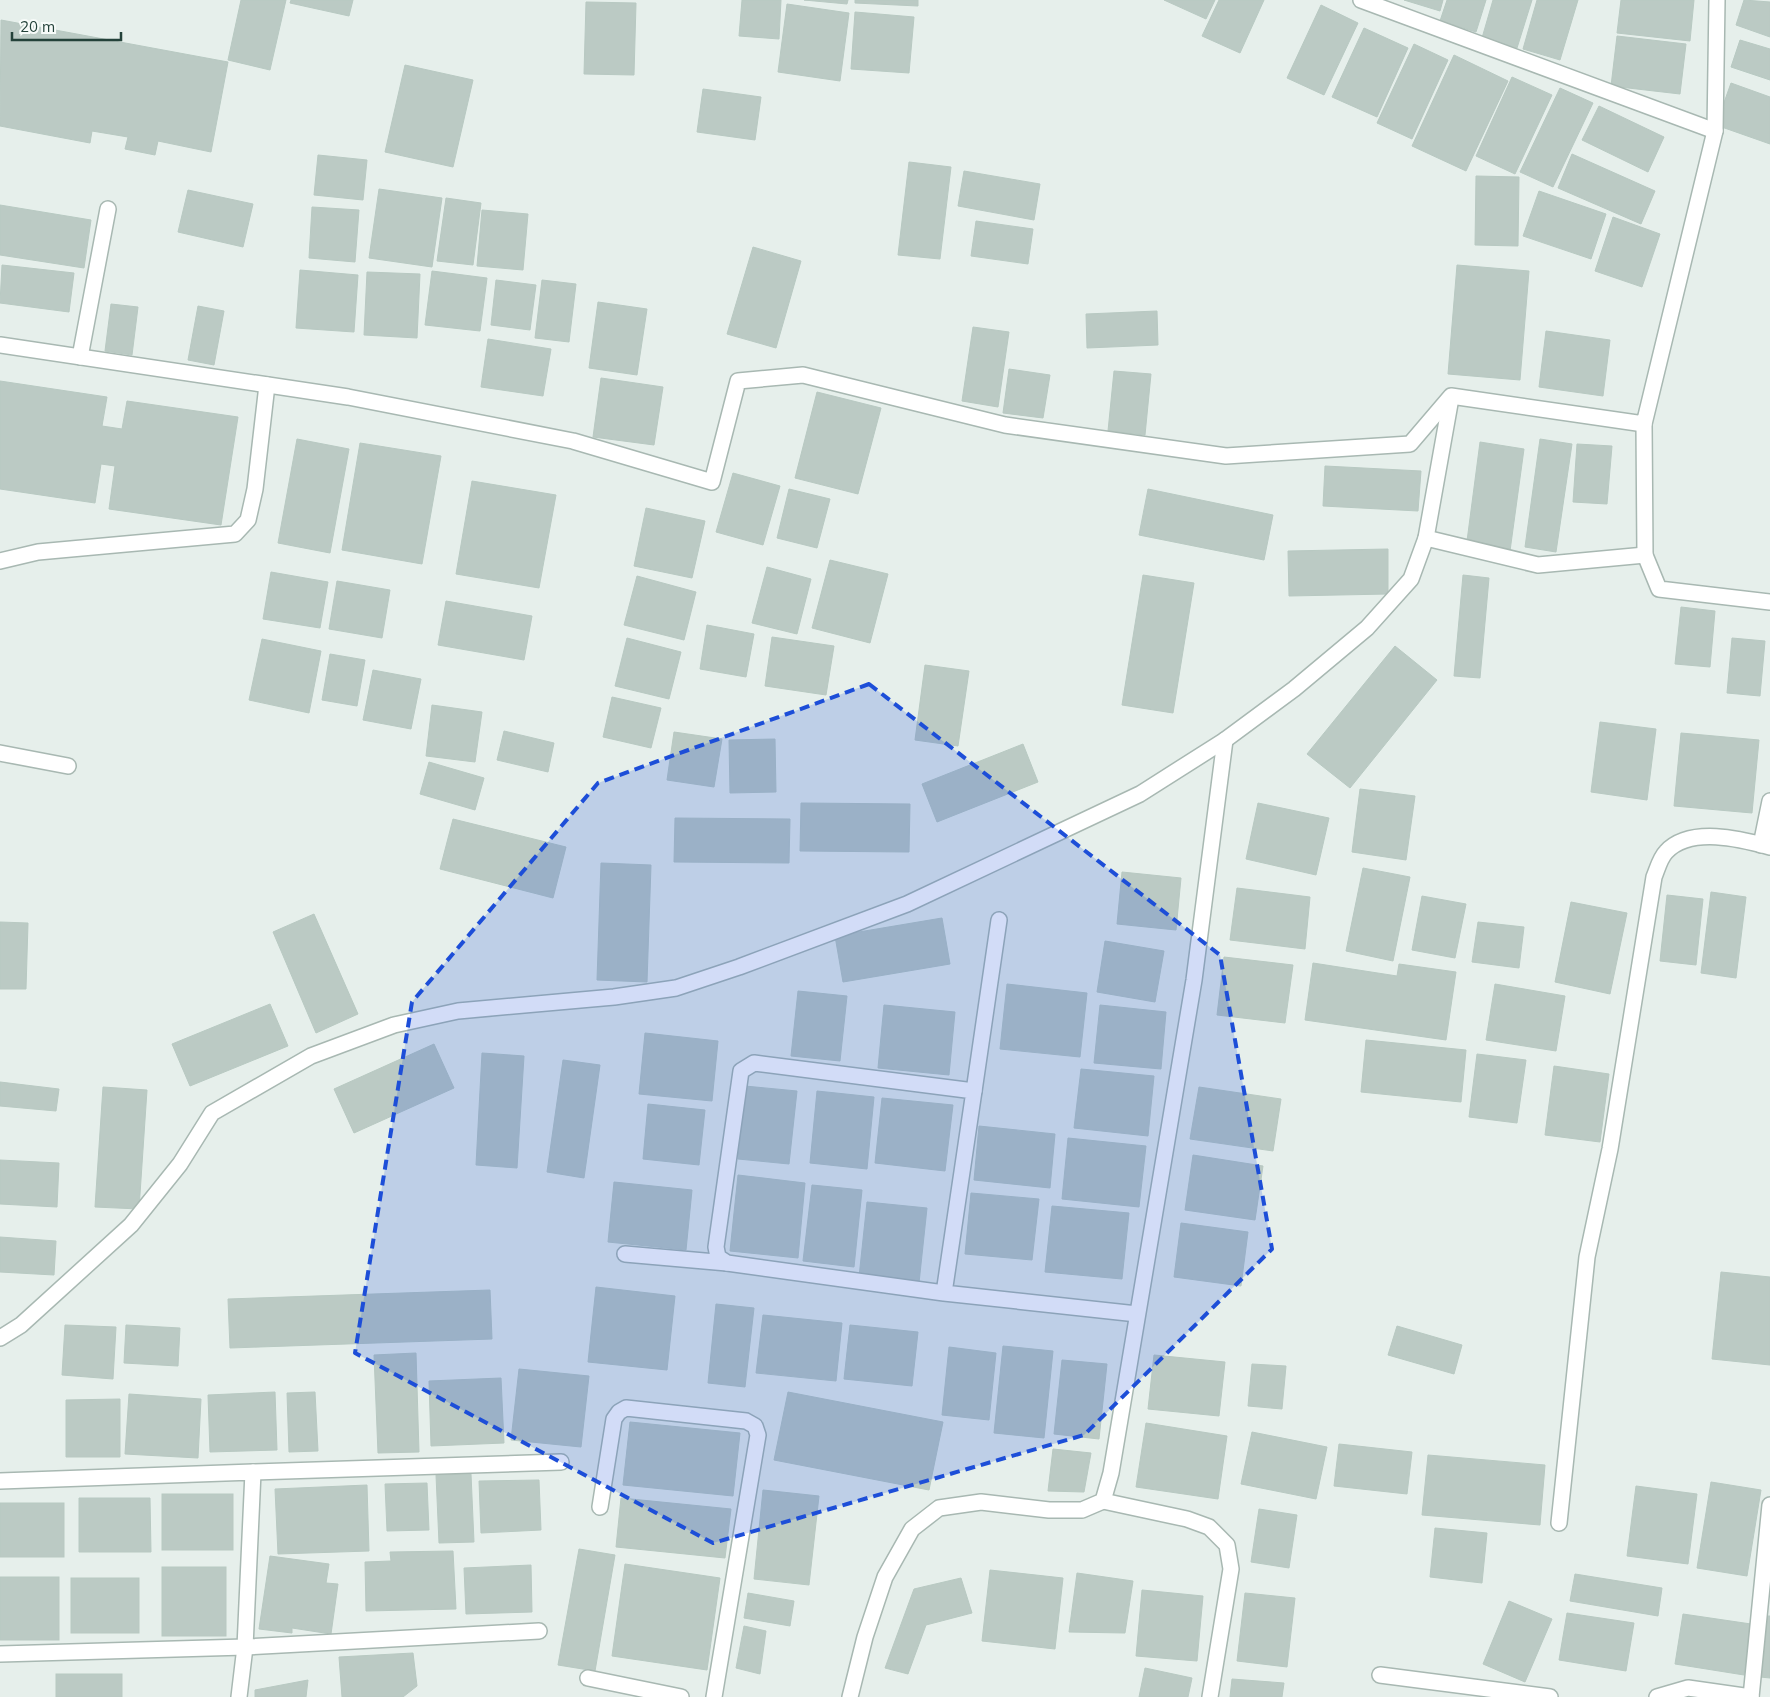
<svg xmlns="http://www.w3.org/2000/svg" width="1770" height="1697" font-family="Mulish,sans-serif">
  <style>
    .building { fill: #bbcac4; stroke: #b8c9c2 }
    .lines { fill: none; stroke-linecap: round; stroke-linejoin: round }
    .minor-casing { stroke: #a8b8b2; stroke-width: 18 }
    .minor { stroke: #fff; stroke-width: 15 }
    .marked { fill: #1d4ed8; fill-opacity: 0.2; stroke: #1d4ed8; stroke-width: 4; stroke-dasharray: 10 6; stroke-linejoin: round }
  </style>
  <rect width="100%" height="100%" fill="#e6efeb"/>
  <g class="building">
    <path d="M241,0H286L270,70L228,60Z"/>
    <path d="M291,0H353L349,16L290,3Z"/>
    <path d="M742,0H781L779,39L739,36Z"/>
    <path d="M804,0H848L847,4Z"/>
    <path d="M855,0H918V6L855,3Z"/>
    <path d="M1164,0H1215L1206,19Z"/>
    <path d="M1219,0H1264L1240,53L1202,36Z"/>
    <path d="M1404,0H1443L1440,11Z"/>
    <path d="M1447,0H1486L1476,32L1440,21Z"/>
    <path d="M1493,0H1532L1517,48L1482,38Z"/>
    <path d="M1537,0H1578L1560,60L1523,49Z"/>
    <path d="M1621,0H1694L1690,41L1617,33Z"/>
    <path d="M1744,0L1770,2V37L1736,25Z"/>
    <path d="M586,2L636,3L634,75L584,74Z"/>
    <path d="M787,4L849,13L840,81L778,72Z"/>
    <path d="M1321,5L1358,23L1324,95L1287,78Z"/>
    <path d="M855,12L914,17L909,73L851,69Z"/>
    <path d="M1,20L228,62L211,152L158,141L155,155L125,149L128,137L92,131L90,143L0,126Z"/>
    <path d="M1364,28L1408,48L1377,117L1332,97Z"/>
    <path d="M1617,36L1686,44L1680,94L1611,86Z"/>
    <path d="M1740,40L1770,49V80L1731,67Z"/>
    <path d="M1414,44L1448,60L1412,139L1377,123Z"/>
    <path d="M1454,55L1508,81L1466,171L1412,146Z"/>
    <path d="M405,65L473,80L453,167L385,152Z"/>
    <path d="M1512,77L1552,95L1515,174L1476,156Z"/>
    <path d="M1731,83L1770,97V144L1716,125Z"/>
    <path d="M1560,88L1593,103L1553,187L1520,172Z"/>
    <path d="M703,89L761,97L755,140L697,132Z"/>
    <path d="M1599,106L1664,137L1648,172L1582,140Z"/>
    <path d="M1572,154L1655,191L1641,224L1558,188Z"/>
    <path d="M318,155L367,160L363,200L314,195Z"/>
    <path d="M909,162L951,167L940,259L898,255Z"/>
    <path d="M964,171L1040,184L1034,220L958,206Z"/>
    <path d="M1476,176L1519,177L1518,246L1475,245Z"/>
    <path d="M379,189L442,198L432,267L369,258Z"/>
    <path d="M188,190L253,204L243,247L178,232Z"/>
    <path d="M1539,191L1606,214L1591,259L1523,236Z"/>
    <path d="M446,198L481,203L473,265L437,261Z"/>
    <path d="M0,205L91,220L84,268L0,255Z"/>
    <path d="M312,207L359,210L355,262L309,258Z"/>
    <path d="M482,210L528,214L523,270L477,266Z"/>
    <path d="M1613,217L1660,234L1642,287L1595,271Z"/>
    <path d="M976,221L1033,229L1028,264L971,256Z"/>
    <path d="M753,247L801,261L776,348L727,334Z"/>
    <path d="M2,265L74,273L69,312L0,303Z"/>
    <path d="M1457,265L1529,271L1520,380L1448,374Z"/>
    <path d="M300,270L358,275L354,332L296,328Z"/>
    <path d="M432,271L487,278L480,331L425,325Z"/>
    <path d="M367,272L420,274L417,338L364,335Z"/>
    <path d="M496,280L536,285L530,330L491,325Z"/>
    <path d="M542,280L576,284L569,342L535,338Z"/>
    <path d="M598,302L647,309L637,375L589,368Z"/>
    <path d="M111,304L138,307L132,355L105,351Z"/>
    <path d="M198,306L224,311L214,365L188,360Z"/>
    <path d="M1157,311L1158,345L1087,348L1086,314Z"/>
    <path d="M973,327L1009,332L998,407L962,401Z"/>
    <path d="M1546,331L1610,340L1603,396L1539,387Z"/>
    <path d="M488,339L551,349L543,396L481,387Z"/>
    <path d="M1009,369L1050,375L1043,418L1003,413Z"/>
    <path d="M1114,371L1151,374L1145,435L1108,431Z"/>
    <path d="M601,378L663,387L654,445L593,437Z"/>
    <path d="M0,381L107,397L102,426L122,429L127,401L238,417L221,525L109,509L115,466L101,464L95,503L0,489Z"/>
    <path d="M817,392L881,408L858,494L795,478Z"/>
    <path d="M297,439L349,449L330,553L278,543Z"/>
    <path d="M1540,439L1572,444L1556,552L1525,547Z"/>
    <path d="M1480,442L1524,449L1510,551L1467,541Z"/>
    <path d="M360,443L441,456L422,564L342,550Z"/>
    <path d="M1577,444L1612,446L1607,504L1573,502Z"/>
    <path d="M1325,466L1421,471L1418,511L1323,506Z"/>
    <path d="M733,473L780,486L763,545L716,532Z"/>
    <path d="M472,481L556,495L539,588L456,574Z"/>
    <path d="M789,489L830,499L817,548L777,538Z"/>
    <path d="M1148,489L1273,515L1264,560L1139,535Z"/>
    <path d="M646,508L705,521L692,578L634,566Z"/>
    <path d="M1388,549V594L1289,596L1288,551Z"/>
    <path d="M830,560L888,574L870,643L812,628Z"/>
    <path d="M767,567L811,579L797,634L752,623Z"/>
    <path d="M271,572L328,582L320,628L263,619Z"/>
    <path d="M1143,575L1194,583L1173,713L1122,705Z"/>
    <path d="M1463,575L1489,578L1480,678L1454,676Z"/>
    <path d="M637,576L696,592L684,640L624,625Z"/>
    <path d="M337,581L390,590L382,638L329,629Z"/>
    <path d="M446,601L532,616L524,660L438,645Z"/>
    <path d="M1681,607L1715,611L1710,667L1675,664Z"/>
    <path d="M707,625L754,634L746,677L700,669Z"/>
    <path d="M772,637L834,646L826,695L765,686Z"/>
    <path d="M627,638L681,652L669,699L615,686Z"/>
    <path d="M1732,638L1765,641L1760,696L1727,693Z"/>
    <path d="M262,639L321,651L309,713L249,700Z"/>
    <path d="M1395,646L1437,680L1350,788L1307,754Z"/>
    <path d="M330,654L365,660L357,706L322,700Z"/>
    <path d="M925,665L969,671L958,746L915,740Z"/>
    <path d="M373,670L421,679L411,729L363,720Z"/>
    <path d="M612,697L661,708L651,748L603,737Z"/>
    <path d="M432,705L482,712L475,762L426,756Z"/>
    <path d="M1600,722L1656,729L1647,800L1591,792Z"/>
    <path d="M504,731L554,743L548,772L497,760Z"/>
    <path d="M674,732L722,739L714,787L667,780Z"/>
    <path d="M1681,733L1759,740L1752,813L1674,806Z"/>
    <path d="M775,739L776,792L730,793L729,740Z"/>
    <path d="M1023,744L1038,782L937,822L922,784Z"/>
    <path d="M429,762L484,778L475,810L420,794Z"/>
    <path d="M1360,789L1415,796L1406,860L1352,852Z"/>
    <path d="M801,803L910,804L909,852L800,851Z"/>
    <path d="M1258,803L1329,818L1316,875L1246,859Z"/>
    <path d="M675,818L790,819L789,863L674,862Z"/>
    <path d="M453,819L566,847L553,898L440,869Z"/>
    <path d="M601,863L651,865L647,982L597,980Z"/>
    <path d="M1363,868L1410,877L1393,961L1346,951Z"/>
    <path d="M1122,872L1181,878L1176,930L1117,924Z"/>
    <path d="M1237,888L1310,897L1305,949L1230,940Z"/>
    <path d="M1711,892L1746,897L1736,978L1701,973Z"/>
    <path d="M1667,895L1703,899L1696,965L1660,961Z"/>
    <path d="M1422,896L1466,904L1455,958L1412,950Z"/>
    <path d="M1571,902L1627,913L1610,994L1555,982Z"/>
    <path d="M314,914L358,1014L316,1033L273,932Z"/>
    <path d="M942,918L950,964L843,982L835,936Z"/>
    <path d="M0,922L28,923L26,989H0Z"/>
    <path d="M1478,922L1524,927L1519,968L1472,962Z"/>
    <path d="M1105,941L1164,951L1155,1002L1097,992Z"/>
    <path d="M1224,957L1293,965L1285,1023L1217,1015Z"/>
    <path d="M1313,963L1397,976L1399,964L1456,972L1446,1040L1305,1020Z"/>
    <path d="M1007,984L1087,993L1080,1057L1000,1049Z"/>
    <path d="M1495,984L1565,996L1556,1051L1486,1040Z"/>
    <path d="M798,991L847,996L840,1061L791,1056Z"/>
    <path d="M270,1004L288,1046L190,1086L172,1044Z"/>
    <path d="M884,1005L955,1012L949,1075L878,1068Z"/>
    <path d="M1100,1005L1166,1012L1161,1069L1094,1063Z"/>
    <path d="M645,1033L718,1041L712,1101L639,1094Z"/>
    <path d="M1366,1040L1466,1050L1461,1102L1361,1092Z"/>
    <path d="M434,1044L454,1088L354,1133L334,1089Z"/>
    <path d="M482,1053L524,1056L517,1168L476,1165Z"/>
    <path d="M1477,1054L1526,1060L1517,1123L1469,1117Z"/>
    <path d="M563,1060L600,1065L584,1178L547,1172Z"/>
    <path d="M1554,1066L1609,1074L1600,1142L1545,1135Z"/>
    <path d="M1081,1069L1154,1076L1148,1136L1074,1128Z"/>
    <path d="M0,1082L59,1089L56,1111L0,1106Z"/>
    <path d="M745,1086L797,1091L789,1164L738,1159Z"/>
    <path d="M103,1087L147,1090L139,1209L95,1207Z"/>
    <path d="M1199,1087L1281,1099L1273,1151L1190,1139Z"/>
    <path d="M817,1091L874,1097L867,1169L810,1163Z"/>
    <path d="M882,1098L953,1105L945,1171L875,1163Z"/>
    <path d="M648,1104L705,1110L699,1165L643,1159Z"/>
    <path d="M979,1126L1055,1134L1050,1188L974,1180Z"/>
    <path d="M1068,1138L1146,1146L1139,1207L1062,1199Z"/>
    <path d="M1193,1155L1263,1166L1255,1220L1185,1210Z"/>
    <path d="M0,1160L59,1163L57,1207L0,1204Z"/>
    <path d="M738,1175L805,1183L798,1258L730,1251Z"/>
    <path d="M614,1182L692,1190L686,1250L608,1242Z"/>
    <path d="M812,1185L862,1190L854,1267L803,1261Z"/>
    <path d="M971,1193L1039,1199L1032,1260L965,1254Z"/>
    <path d="M867,1202L927,1208L919,1283L859,1277Z"/>
    <path d="M1052,1206L1129,1213L1122,1279L1045,1272Z"/>
    <path d="M1181,1223L1248,1232L1241,1286L1174,1277Z"/>
    <path d="M0,1237L56,1241L54,1275L0,1272Z"/>
    <path d="M1721,1272L1770,1277V1365L1712,1359Z"/>
    <path d="M596,1287L675,1296L667,1370L588,1362Z"/>
    <path d="M490,1290L492,1339L230,1348L228,1299Z"/>
    <path d="M716,1304L754,1308L745,1387L708,1383Z"/>
    <path d="M763,1315L842,1323L836,1381L756,1373Z"/>
    <path d="M65,1325L116,1327L113,1379L62,1375Z"/>
    <path d="M126,1325L180,1328L178,1366L124,1363Z"/>
    <path d="M850,1325L918,1332L912,1386L844,1379Z"/>
    <path d="M1397,1326L1462,1345L1454,1374L1388,1355Z"/>
    <path d="M1003,1346L1053,1351L1044,1438L994,1433Z"/>
    <path d="M949,1347L996,1353L989,1420L942,1415Z"/>
    <path d="M416,1353L419,1452L378,1453L374,1355Z"/>
    <path d="M1154,1355L1225,1362L1219,1416L1148,1409Z"/>
    <path d="M1062,1360L1107,1364L1099,1439L1054,1434Z"/>
    <path d="M1252,1364L1286,1366L1282,1409L1248,1406Z"/>
    <path d="M519,1369L589,1376L581,1447L511,1440Z"/>
    <path d="M501,1378L504,1443L431,1446L429,1381Z"/>
    <path d="M275,1392L277,1450L210,1452L208,1395Z"/>
    <path d="M315,1392L318,1451L289,1452L287,1393Z"/>
    <path d="M788,1392L943,1422L929,1490L774,1460Z"/>
    <path d="M129,1394L201,1399L198,1458L125,1454Z"/>
    <path d="M120,1399V1457H66V1400Z"/>
    <path d="M630,1422L740,1433L733,1496L623,1485Z"/>
    <path d="M1146,1423L1227,1436L1218,1499L1136,1487Z"/>
    <path d="M1252,1432L1327,1447L1316,1499L1241,1484Z"/>
    <path d="M1339,1444L1412,1452L1407,1494L1334,1486Z"/>
    <path d="M1053,1449L1091,1453L1084,1492L1048,1491Z"/>
    <path d="M1428,1455L1545,1465L1540,1525L1422,1515Z"/>
    <path d="M471,1474L474,1542L439,1543L436,1475Z"/>
    <path d="M539,1480L541,1530L481,1533L479,1481Z"/>
    <path d="M1711,1482L1761,1490L1747,1576L1697,1568Z"/>
    <path d="M427,1483L429,1530L387,1531L385,1484Z"/>
    <path d="M367,1485L369,1551L278,1554L275,1489Z"/>
    <path d="M1636,1486L1697,1494L1688,1564L1627,1556Z"/>
    <path d="M763,1490L819,1496L809,1585L754,1579Z"/>
    <rect x="162" y="1494" width="71" height="56"/>
    <path d="M79,1498H150L151,1552H79Z"/>
    <path d="M621,1498L731,1509L725,1558L616,1547Z"/>
    <rect x="0" y="1503" width="64" height="54"/>
    <path d="M1259,1509L1297,1515L1289,1568L1251,1562Z"/>
    <path d="M1435,1528L1487,1533L1482,1583L1430,1577Z"/>
    <path d="M579,1549L615,1555L595,1671L558,1665Z"/>
    <path d="M453,1551L456,1609L366,1611L365,1562L391,1561L390,1552Z"/>
    <path d="M270,1556L329,1564L326,1583L338,1584L331,1634L292,1628V1633L259,1629Z"/>
    <path d="M625,1564L720,1578L707,1670L612,1656Z"/>
    <path d="M531,1565L532,1612L466,1614L464,1568Z"/>
    <rect x="162" y="1567" width="64" height="69"/>
    <path d="M990,1570L1063,1578L1055,1649L982,1641Z"/>
    <path d="M1077,1573L1133,1581L1125,1633L1069,1632Z"/>
    <path d="M1575,1574L1662,1588L1658,1616L1570,1601Z"/>
    <rect x="0" y="1577" width="59" height="63"/>
    <rect x="71" y="1578" width="68" height="55"/>
    <path d="M961,1578L972,1613L926,1625L908,1674L885,1668L914,1589Z"/>
    <path d="M1142,1590L1203,1596L1197,1661L1136,1656Z"/>
    <path d="M748,1593L794,1601L790,1626L744,1618Z"/>
    <path d="M1245,1593L1295,1598L1287,1667L1237,1661Z"/>
    <path d="M1509,1601L1552,1619L1525,1682L1483,1664Z"/>
    <path d="M1567,1613L1634,1623L1626,1671L1559,1660Z"/>
    <path d="M1683,1614L1751,1624L1744,1675L1675,1664Z"/>
    <path d="M1767,1616H1770V1678L1760,1677Z"/>
    <path d="M744,1626L766,1631L760,1674L736,1668Z"/>
    <path d="M413,1653L417,1686L403,1697H342L339,1657Z"/>
    <path d="M1145,1668L1192,1678L1188,1697H1139Z"/>
    <rect x="56" y="1674" width="66" height="23"/>
    <path d="M1232,1679L1284,1683L1282,1697H1230Z"/>
    <path d="M308,1680L306,1697H255V1690Z"/>
  </g>
  <g class="lines">
    <g class="minor-casing">
      <g id="minor">
        <path d="M1361,0L1715,131"/>
        <path d="M0,345L348,397L573,441L712,482L738,381L803,375L1005,425L1226,456L1410,444L1451,396L1644,424L1715,131L1717,0"/>
        <path d="M80,357L108,209"/>
        <path d="M1644,424L1645,555L1659,589L1770,602"/>
        <path d="M1426,538L1538,565L1645,555"/>
        <path d="M0,561L38,552L235,534L248,520L255,489L267,385"/>
        <path d="M0,753L68,766"/>
        <path d="M1761,845L1770,801"/>
        <path d="M974,1091L999,920"/>
        <path d="M625,1254L727,1263"/>
        <path d="M944,1293L974,1091L754,1063L741,1071L716,1247L718,1257L727,1263L944,1293L1137,1314"/>
        <path d="M0,1338L21,1325L131,1225L180,1164L212,1113L311,1056L394,1025L458,1011L614,997L676,988L739,967L907,904L1140,794L1225,740L1294,689L1367,628L1411,579L1426,538L1451,398"/>
        <path d="M253,1472L561,1462"/>
        <path d="M0,1481L253,1472L245,1647L239,1697"/>
        <path d="M1103,1501L1187,1519L1209,1527L1227,1545L1231,1569L1210,1697"/>
        <path d="M600,1507L614,1419L619,1412L626,1408L746,1421L755,1426L758,1435L714,1697"/>
        <path d="M1559,1523L1587,1257L1610,1149L1654,877C1657,870 1660,858 1666,852C1690,826 1741,839 1770,847"/>
        <path d="M0,1654L245,1647L539,1631"/>
        <path d="M1380,1675L1550,1697"/>
        <path d="M588,1678L681,1697"/>
        <path d="M850,1697L865,1637L885,1577L912,1529L939,1508L981,1502L1049,1510H1082L1103,1501L1111,1473L1194,980L1225,740"/>
        <path d="M1657,1697L1688,1688L1751,1697"/>
        <path d="M1751,1697L1770,1505"/>
      </g>
    </g>
    <use href="#minor" class="minor"/>
  </g>
  <path class="marked" d="M869,684L1220,955L1272,1249L1084,1435L713,1543L355,1353L412,1002L598,783Z"/>
  <path d="M12 32v8h109v-8" fill="none" stroke="#24423a" stroke-width="2.5"/>
  <text x="20" y="32" font-size="15" fill="#24423a" stroke="#f7fbf9" stroke-width="4" paint-order="stroke">20 m</text>
</svg>
